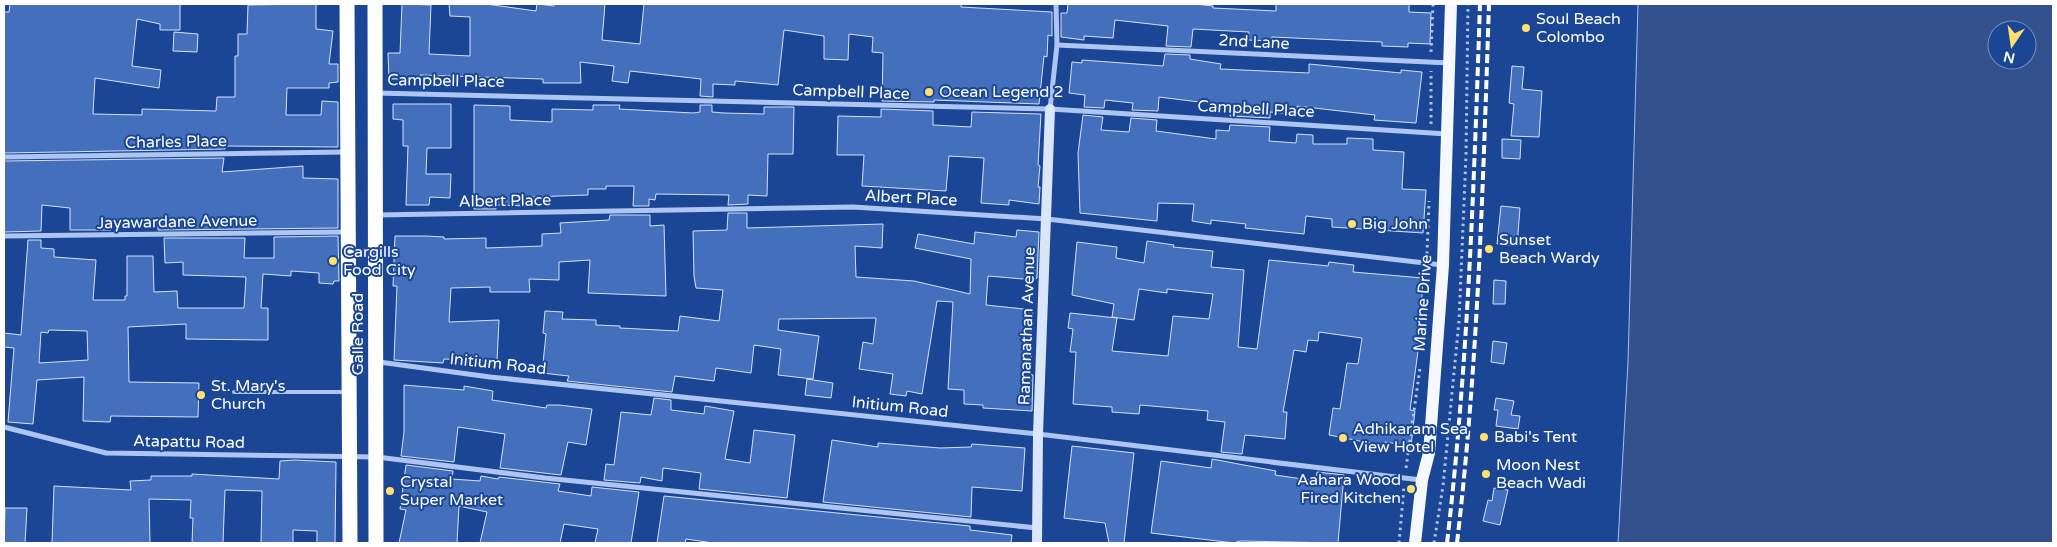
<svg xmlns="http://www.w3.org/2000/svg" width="2057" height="547" font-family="'Varela Round',sans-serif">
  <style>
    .water { fill: #33528d; stroke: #a0bff2; fill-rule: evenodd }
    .building { fill: #446fbc; stroke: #d3e2fb; fill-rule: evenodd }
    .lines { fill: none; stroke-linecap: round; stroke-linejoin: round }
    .path { stroke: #adc5f0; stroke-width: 3; stroke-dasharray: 2.5 4; stroke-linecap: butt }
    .lane { stroke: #adc5f0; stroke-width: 4 }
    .street { stroke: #adc5f0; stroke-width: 5 }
    .secondary { stroke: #dae6fb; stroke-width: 10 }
    .primary { stroke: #f5f8ff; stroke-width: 12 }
    .highway { stroke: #fff; stroke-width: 15 }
    .rail { stroke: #fff; stroke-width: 4; stroke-dasharray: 9 4; stroke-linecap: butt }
    .poi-dot { fill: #ffe16b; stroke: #1b4695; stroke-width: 2 }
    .labels { text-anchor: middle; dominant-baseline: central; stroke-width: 4; stroke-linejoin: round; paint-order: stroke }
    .poi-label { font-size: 16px; fill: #fff; stroke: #1b4695; text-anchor: start }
    .street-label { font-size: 16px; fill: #fff; stroke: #1b4695 }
  </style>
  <rect width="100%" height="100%" fill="#1b4695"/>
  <path class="water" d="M1638,4H2053V543H1618L1628,362ZM1997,30H2027V60H1997Z"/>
  <g class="building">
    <path d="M10,4H180V30H160V24L137,19L132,66L161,70L159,88L95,78L93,114L142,115V109L216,111L217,97H235V56H238V34H247L248,5L316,4V29L333,31L329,64H338V82L329,83V88H287L286,115H321L322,101L338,102V147L228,146H225V149L4,153V12H9Z"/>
    <path d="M402,4L431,5L429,54L470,56V17L450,16L449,4H486L536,11L537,4L554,6V4H605L602,40L640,44L644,4H961V7L1052,12V36L1048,35L1047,57L1044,56L1039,104L934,100V102L882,101L883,53L872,52L873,37L849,34L848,60L824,59V36L784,30L778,85L735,81V85L713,84V97L700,96L701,79L630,71L628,83L612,81L614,66L580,62L581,83H543V79L420,75V79H389L388,53H400Z"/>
    <path d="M1068,4H1195L1213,6V8L1276,11V4H1409V12L1431,13L1430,44L1408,43V47L1382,46V42L1272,37L1271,41L1248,40L1249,32L1193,29L1191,47L1166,46L1168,26L1115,20L1113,38L1084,36V40L1061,37V13H1067Z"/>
    <path d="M174,32L198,34L197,52L173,51Z"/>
    <path d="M1165,54L1190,55V59L1221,64L1220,69L1309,73V64L1401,73V70L1422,72L1416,123L1374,120L1375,115L1297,106V114L1270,112V118L1230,116L1231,106L1159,97L1158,111L1132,110L1133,103L1105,100L1104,108L1084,107L1085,95L1069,93L1072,62L1082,63V60L1163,66Z"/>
    <path d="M1512,66L1524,67L1522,89L1542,91L1539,137L1511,136L1514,104L1509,103Z"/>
    <path d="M393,104H451V148H427L426,174H451L450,198L430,197L429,205H406L408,146H403V120L393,119Z"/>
    <path d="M474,105L510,106V120L552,122V109L593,110V105H620L619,109L693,113L700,112V105H712V112L724,113L764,114V107H794L793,154H768L767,196L748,195V204L728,205L729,195L656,194L655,200L649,199V206H633L634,186H606V189H588V195L530,197V206L496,205V209H474Z"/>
    <path d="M881,109L933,111V125L971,127L972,112L1041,114L1038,165L1040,166L1038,187H1040L1039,204L1009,200V205L981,203L984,158L949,156L946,191L862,186L864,155H837L838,116L881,117Z"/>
    <path d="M1083,115L1103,117L1101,130L1129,132L1131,118L1157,120L1156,131L1216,139V130L1229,131L1230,125L1270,127L1269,141L1296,143L1297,134L1313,135V144H1347V138L1373,139V150L1404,152L1402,189L1426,190L1423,233L1332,227V219L1306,216L1304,234L1245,228L1246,224L1211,220V224L1192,221L1194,204L1158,203L1157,221L1080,213L1078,153Z"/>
    <path d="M1502,139L1521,140L1520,159L1502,158Z"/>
    <path d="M224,158L222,172L303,166V178L338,179V228L158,230V224L112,222L111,230H70V208L42,205L41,231L4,232V161Z"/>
    <path d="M1501,206L1520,208L1517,246L1497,244Z"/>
    <path d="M728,213H747V228L883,224L882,248L855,246L856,277L914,281L970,294L971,259L915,248L918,234L974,244L975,232L1016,237L1017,230L1039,232L1037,278L1035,280L988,276L986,305L1033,310L1030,344H1032L1030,374L1033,375L1032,411L983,408V405L964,404V390L948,389L953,302L937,301L922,394L907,391L906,396L890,394L893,374L859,369L863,342L873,344L876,318L779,319L778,330L819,336L813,379L778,375L781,349L754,345L751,373L716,368L714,381L675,376L672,392L567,381L569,376L542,373L546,334L543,333L545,311L563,312L562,319L596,320V325L620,326V328L678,331L680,316L719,321L723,290L696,288L694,276L693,231L727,230Z"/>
    <path d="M610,215H650V226L664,225L666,296L588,293L590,260L559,262V280L529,279L530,292H490V287L451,288L449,322L499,320L497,361L444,359L443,363L394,360L397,286H393L395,236H426L444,237V239L486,238V248L542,246V234L561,233L560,223L609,220Z"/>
    <path d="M338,236L339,281H334L333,284L319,283V273L291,271V276L263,274L261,308H268V340L186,339V324L128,327L129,382L199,383L198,417L111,416L110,422L83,421L84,377L37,380L33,424L8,422L14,348L4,347V333L21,335L28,240H41V248L54,249V257L96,260L93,300H125V296H127V256H153L154,292L177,291L178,308H244L246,277L183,275V262L165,263L164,238H245L244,258H274V237ZM49,330L87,331L88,360L39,363L41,332L48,333Z"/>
    <path d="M1147,241L1174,245L1173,247L1213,251L1211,267L1244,270L1238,347L1257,349L1269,260L1328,266L1329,262L1354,265L1353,272L1423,278L1419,344L1410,410L1415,411L1411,446L1385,442V446L1329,435L1333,408L1340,409L1347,363L1358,364L1362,338L1319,332L1318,341L1308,340L1306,352L1294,350L1283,412H1287L1285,439L1245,435L1242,454L1221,452L1225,422L1207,420L1208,411L1140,405L1139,414L1112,412V407L1073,404L1076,352H1070L1073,329L1068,328L1070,313L1117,318L1112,351L1168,356L1173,316L1209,319L1213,294L1167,289V293L1139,289L1134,320L1112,317L1114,304L1072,295L1077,242L1117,247L1116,258L1144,263Z"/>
    <path d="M1494,280L1506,281L1505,304H1493Z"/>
    <path d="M1493,341L1507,343L1504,364L1491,362Z"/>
    <path d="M807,379L833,383L831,398L805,395Z"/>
    <path d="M404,385L464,390V386L493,391L492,400L546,408L547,405H559L592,409L586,445L568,442L561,475L500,468L505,434L458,427L454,462L401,456L404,432Z"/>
    <path d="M654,398L671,400V410L704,414L705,406L734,411L725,459L750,463L754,430L795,435L787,498L699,489L701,473L663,468L662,481L641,477L640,483L604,480L606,464L614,465L621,412L651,415Z"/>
    <path d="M1496,398L1514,401L1511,415L1520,416L1518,429L1496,426L1498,410H1494Z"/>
    <path d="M832,440L878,447V443L940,448L971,447L972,444L1025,448L1022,491L972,487L971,517L823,502Z"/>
    <path d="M1072,446L1134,453L1124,543H1109L1105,523L1064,518Z"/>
    <path d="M1212,459L1276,471L1275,475L1316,481L1317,472L1344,475L1338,543L1240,541L1234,543L1151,533L1161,461L1211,468Z"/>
    <path d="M295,460L336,462L335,543H317V531L293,530V543H261L262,491L225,490L223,543H192L193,518H190L191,500L149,499L150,543H52L54,486L131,490L130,481L151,480V476H192V474L279,479L280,461Z"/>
    <path d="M406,465L453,471L452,479L480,481L481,476L498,479L499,477L560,484L558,491L591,496L592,487L639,492L631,543H595L598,529L564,524L560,543H480L487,512L459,506L457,543H399L406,510L400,509Z"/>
    <path d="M1494,488L1508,490L1500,525L1483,521L1488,500L1492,501Z"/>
    <path d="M664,496L970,526V530L1012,535L1011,543H713L686,539L685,543H657Z"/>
    <path d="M5,508H27L25,543H4Z"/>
  </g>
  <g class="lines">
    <g class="path">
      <path d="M1431,52L1433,4"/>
      <path d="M1431,124V71"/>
      <path d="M1427,254L1429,201"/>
      <path d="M1406,468L1420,368"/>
      <path d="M1399,543L1404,487"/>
      <path d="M1434,543L1443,486L1459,321L1466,156L1468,4"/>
    </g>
    <path class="lane" d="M234,392H345"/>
    <g class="street">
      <path d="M1057,45L1450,63"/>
      <path d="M376,93L1050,109L1447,134"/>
      <path d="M1050,109L1057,45L1056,4"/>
      <path d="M4,157L346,152"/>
      <path d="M376,215L853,207L1047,219L1442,265"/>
      <path d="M4,236L346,232"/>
      <path d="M379,362L490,377L1038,434L1421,480"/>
      <path d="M4,427L106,453L377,457L545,478L1037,528"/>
    </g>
    <path class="secondary" d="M1037,543L1038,434L1050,109"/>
    <path class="primary" d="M1415,543L1422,480L1429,453L1443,265L1451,4"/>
    <g class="highway">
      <path d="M347,4L350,543"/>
      <path d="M375,4L376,543"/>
    </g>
    <g class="rail">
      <path d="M1447,543C1468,364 1474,184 1480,4"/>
      <path d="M1457,543C1478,364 1483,184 1489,4"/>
    </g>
  </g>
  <g class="poi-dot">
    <circle cx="1526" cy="28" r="5"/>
    <circle cx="929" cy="92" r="5"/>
    <circle cx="1352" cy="224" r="5"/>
    <circle cx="1489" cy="249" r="5"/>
    <circle cx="333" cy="261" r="5"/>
    <circle cx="201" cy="395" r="5"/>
    <circle cx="1484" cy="437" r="5"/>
    <circle cx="1343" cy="438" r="5"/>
    <circle cx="1486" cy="474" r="5"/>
    <circle cx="1411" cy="489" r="5"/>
    <circle cx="390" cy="491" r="5"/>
  </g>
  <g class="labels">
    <g class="poi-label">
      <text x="1536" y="19">Soul Beach<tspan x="1536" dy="18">Colombo</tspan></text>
      <text x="939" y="92">Ocean Legend 2</text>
      <text x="1362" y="224">Big John</text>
      <text x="1499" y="240">Sunset<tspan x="1499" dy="18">Beach Wardy</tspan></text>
      <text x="343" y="252">Cargills<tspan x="343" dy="18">Food City</tspan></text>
      <text x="211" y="386">St. Mary's<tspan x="211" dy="18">Church</tspan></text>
      <text x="1353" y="429">Adhikaram Sea<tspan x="1353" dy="18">View Hotel</tspan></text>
      <text x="1494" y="437">Babi's Tent</text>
      <text x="1496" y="465">Moon Nest<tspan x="1496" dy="18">Beach Wadi</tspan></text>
      <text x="1401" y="480" text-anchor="end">Aahara Wood<tspan x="1401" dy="18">Fired Kitchen</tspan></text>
      <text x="400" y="482">Crystal<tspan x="400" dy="18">Super Market</tspan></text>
    </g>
    <g class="street-label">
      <text transform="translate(1254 42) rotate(3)">2nd Lane</text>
      <text transform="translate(446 81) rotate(1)">Campbell Place</text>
      <text transform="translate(851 92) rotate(2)">Campbell Place</text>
      <text transform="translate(1256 109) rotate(3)">Campbell Place</text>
      <text transform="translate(176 142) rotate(-1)">Charles Place</text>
      <text transform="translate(911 198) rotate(3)">Albert Place</text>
      <text transform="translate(505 201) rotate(-1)">Albert Place</text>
      <text transform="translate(177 222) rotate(-1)">Jayawardane Avenue</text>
      <text transform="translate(1423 303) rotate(-86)">Marine Drive</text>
      <text transform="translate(1027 326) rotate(-88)">Ramanathan Avenue</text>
      <text transform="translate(358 334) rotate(-90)">Galle Road</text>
      <text transform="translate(498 364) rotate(6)">Initium Road</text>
      <text transform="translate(900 407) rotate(6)">Initium Road</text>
      <text transform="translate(189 442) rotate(1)">Atapattu Road</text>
    </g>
  </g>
  <rect width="2057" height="547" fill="none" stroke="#ffffff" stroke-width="10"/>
  <g transform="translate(2012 45) rotate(193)"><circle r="24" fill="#1b4695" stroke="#7690bf"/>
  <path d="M0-4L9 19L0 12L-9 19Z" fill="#ffe16b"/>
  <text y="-8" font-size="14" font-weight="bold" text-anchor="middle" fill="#ffffff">N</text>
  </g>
</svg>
